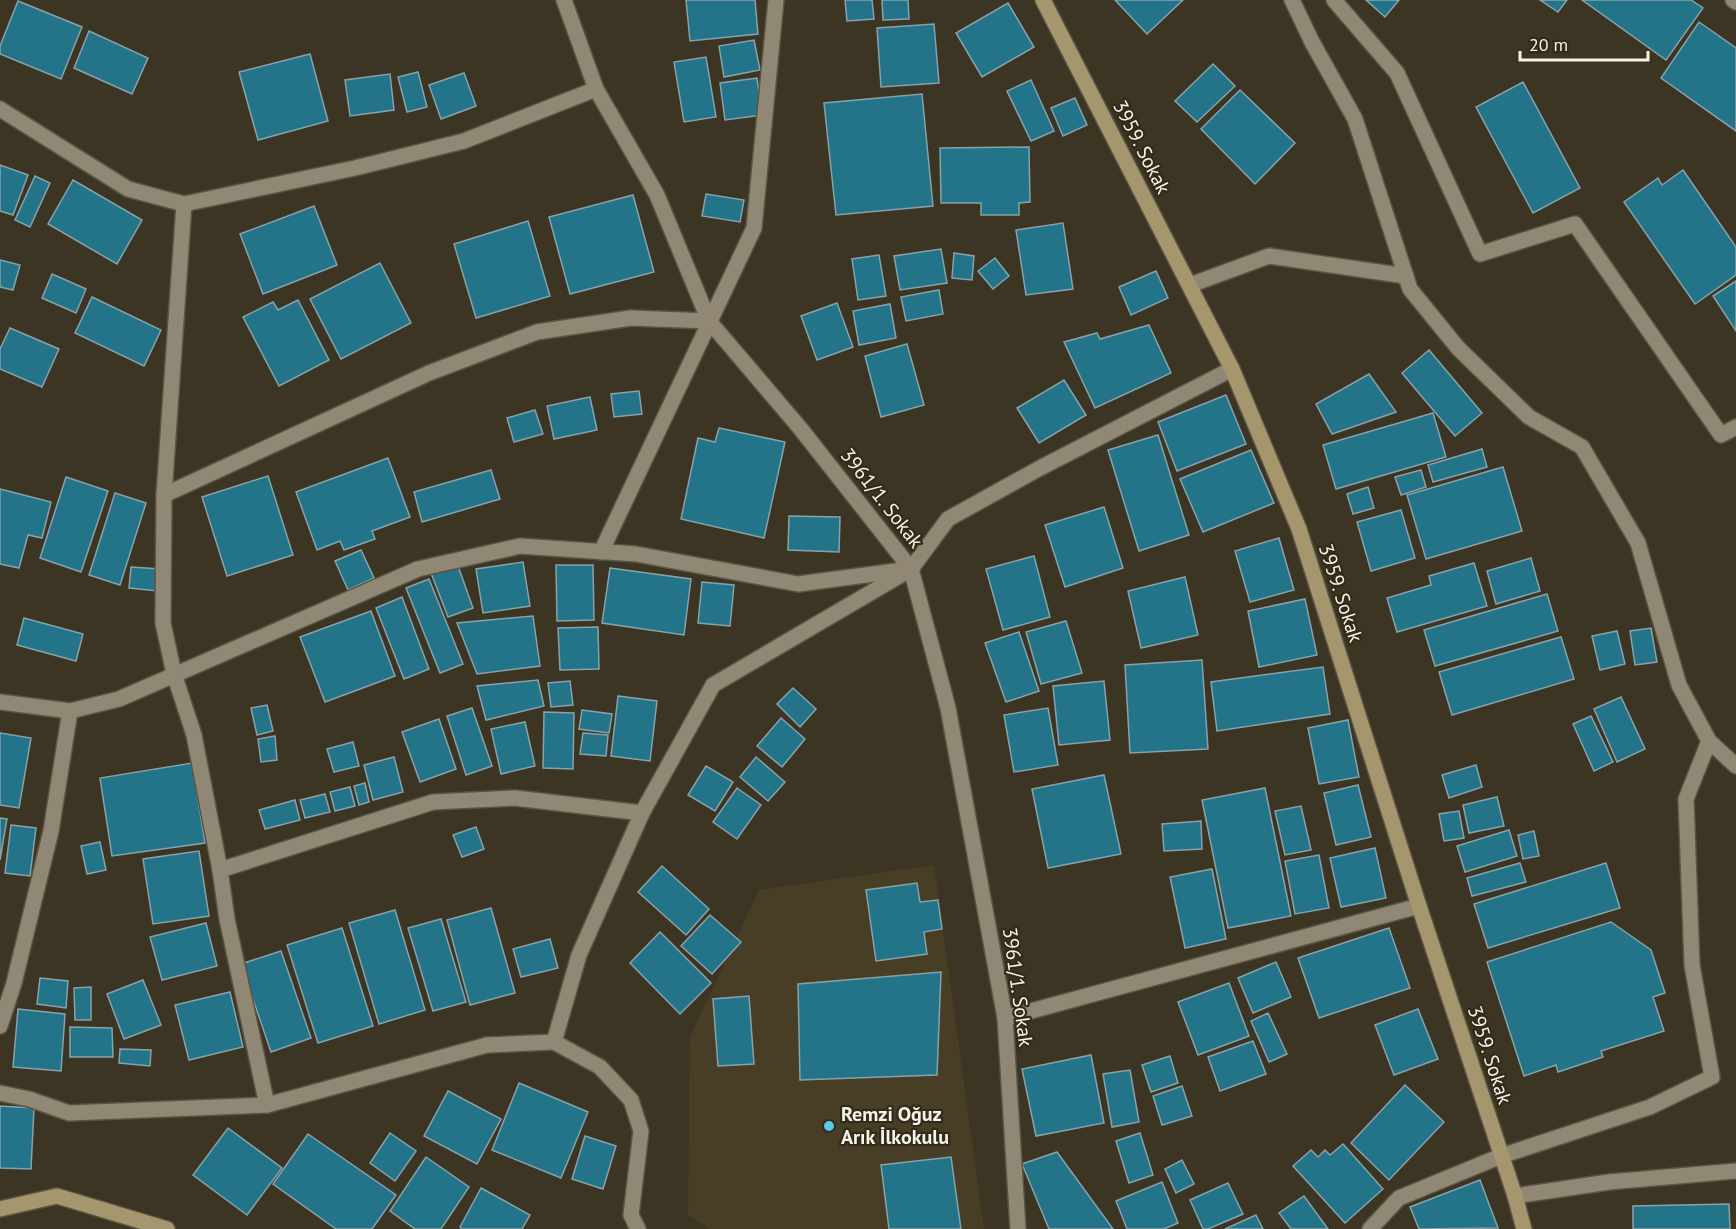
<svg xmlns="http://www.w3.org/2000/svg" width="1736" height="1229" font-family="'PT Sans',sans-serif">
  <style>
    .built { fill: #483e26 }
    .building { fill: #247489; stroke: #88a2aa; stroke-width: 1.5 }
    .lines { fill: none; stroke-linecap: round; stroke-linejoin: round }
    .street-casing { stroke: #5a5444; stroke-width: 18 }
    .secondary-casing { stroke: #5a5444; stroke-width: 18 }
    .street { stroke: #908874; stroke-width: 15 }
    .secondary { stroke: #a6966e; stroke-width: 15 }
    .poi-dot { fill: #5ac8e6; stroke: #322b19; stroke-width: 2 }
    .labels { text-anchor: middle; dominant-baseline: central; stroke-width: 4.5; stroke-linejoin: round; paint-order: stroke }
    .street-label { font-size: 20px; fill: #f6f2e7; stroke: #322b19 }
    .poi-label { font-size: 20px; font-weight: bold; fill: #f6f2e7; stroke: #322b19; text-anchor: start }
  </style>
  <rect width="100%" height="100%" fill="#3c3523"/>
  <path class="built" d="M934,865L984,1229H710L688,1215L690,1037L759,890Z"/>
  <g class="building">
    <path d="M686,0H755L758,34L690,41Z"/>
    <path d="M845,0H872L874,19L847,21Z"/>
    <path d="M882,0H908L909,19L883,20Z"/>
    <path d="M1115,0H1183L1147,34Z"/>
    <path d="M1366,0H1399L1385,17Z"/>
    <path d="M1540,0H1567L1558,12Z"/>
    <path d="M1582,0H1691L1703,8L1666,60Z"/>
    <path d="M18,1L82,27L61,79L0,54V46Z"/>
    <path d="M1008,3L1034,47L982,77L956,33Z"/>
    <path d="M1699,22L1736,48V131L1661,78Z"/>
    <path d="M934,24L939,83L881,87L877,28Z"/>
    <path d="M89,31L148,58L132,94L74,68Z"/>
    <path d="M754,40L760,70L724,77L719,46Z"/>
    <path d="M310,54L328,121L258,140L239,72Z"/>
    <path d="M706,57L716,117L684,122L674,62Z"/>
    <path d="M1213,64L1235,86L1197,122L1175,101Z"/>
    <path d="M418,72L427,107L407,112L398,77Z"/>
    <path d="M464,73L476,106L441,119L429,85Z"/>
    <path d="M390,74L394,110L350,116L345,80Z"/>
    <path d="M757,78L762,115L725,120L720,83Z"/>
    <path d="M1031,80L1054,131L1031,141L1007,91Z"/>
    <path d="M1523,82L1580,188L1533,213L1476,107Z"/>
    <path d="M1240,90L1295,143L1255,184L1201,129Z"/>
    <path d="M922,94L933,206L836,215L824,103Z"/>
    <path d="M1075,98L1087,125L1063,136L1051,108Z"/>
    <path d="M1029,147L1030,202L1019,203V215H981V203H941L940,148Z"/>
    <path d="M0,165L28,175L13,215L0,211Z"/>
    <path d="M1683,170L1736,247V275L1695,304L1624,202L1658,178L1662,185Z"/>
    <path d="M35,176L50,183L30,227L15,220Z"/>
    <path d="M73,180L142,220L117,264L48,224Z"/>
    <path d="M706,194L744,200L740,222L702,216Z"/>
    <path d="M633,195L654,272L570,294L549,217Z"/>
    <path d="M314,206L337,265L263,294L240,234Z"/>
    <path d="M528,221L550,296L476,318L454,244Z"/>
    <path d="M1063,223L1073,289L1026,295L1016,230Z"/>
    <path d="M941,249L947,283L900,290L894,256Z"/>
    <path d="M954,253L974,256L972,280L952,278Z"/>
    <path d="M879,255L886,296L858,300L852,259Z"/>
    <path d="M995,258L1009,276L993,289L978,271Z"/>
    <path d="M0,260L20,265L13,290L0,287Z"/>
    <path d="M380,263L411,323L341,359L310,299Z"/>
    <path d="M1156,271L1168,298L1131,315L1119,287Z"/>
    <path d="M52,274L86,289L76,313L42,298Z"/>
    <path d="M1736,281V331L1713,296Z"/>
    <path d="M939,290L943,314L906,321L901,297Z"/>
    <path d="M92,297L161,330L144,366L75,333Z"/>
    <path d="M298,300L329,360L279,386L243,317L273,302L278,310Z"/>
    <path d="M837,303L853,347L817,360L801,316Z"/>
    <path d="M890,304L896,338L859,345L853,311Z"/>
    <path d="M1149,325L1171,373L1095,408L1064,342L1097,333L1100,339Z"/>
    <path d="M10,328L59,349L42,387L0,369V349Z"/>
    <path d="M907,344L924,405L881,417L865,356Z"/>
    <path d="M1429,350L1482,413L1455,436L1402,373Z"/>
    <path d="M1369,374L1396,412L1332,434L1316,404Z"/>
    <path d="M1064,380L1086,415L1039,443L1017,408Z"/>
    <path d="M639,391L642,414L614,417L611,394Z"/>
    <path d="M1226,395L1246,444L1177,471L1158,422Z"/>
    <path d="M590,397L597,430L554,439L547,406Z"/>
    <path d="M535,410L543,434L514,442L507,418Z"/>
    <path d="M1433,413L1446,457L1336,489L1323,445Z"/>
    <path d="M719,428L785,442L764,538L681,519L698,438L715,442Z"/>
    <path d="M1158,435L1189,535L1139,551L1108,450Z"/>
    <path d="M1482,449L1487,467L1433,482L1428,465Z"/>
    <path d="M1251,450L1274,503L1203,532L1180,479Z"/>
    <path d="M388,458L410,517L372,531L375,539L344,550L340,541L317,550L296,492Z"/>
    <path d="M1503,467L1522,531L1426,559L1407,495Z"/>
    <path d="M491,470L500,499L422,522L414,492Z"/>
    <path d="M1421,470L1426,487L1401,495L1395,477Z"/>
    <path d="M268,476L293,555L227,576L202,497Z"/>
    <path d="M66,477L108,491L81,572L40,558Z"/>
    <path d="M1368,487L1374,508L1353,514L1347,494Z"/>
    <path d="M0,489L51,502L42,538L28,535L19,568L0,564Z"/>
    <path d="M115,493L146,503L120,585L89,575Z"/>
    <path d="M1104,507L1123,568L1065,587L1045,525Z"/>
    <path d="M1401,510L1415,558L1371,571L1357,522Z"/>
    <path d="M789,516L840,517L839,552L788,550Z"/>
    <path d="M1279,538L1294,590L1250,602L1235,551Z"/>
    <path d="M361,550L374,578L348,590L335,561Z"/>
    <path d="M1034,556L1050,617L1003,630L986,569Z"/>
    <path d="M1531,558L1540,591L1496,604L1487,571Z"/>
    <path d="M523,562L530,606L483,613L476,569Z"/>
    <path d="M457,563L473,608L448,617L431,573Z"/>
    <path d="M1474,563L1487,606L1397,632L1387,598L1431,585L1429,576Z"/>
    <path d="M556,565H593L594,620L557,621Z"/>
    <path d="M131,567L160,569L158,591L129,588Z"/>
    <path d="M610,568L691,579L684,635L602,623Z"/>
    <path d="M1185,577L1198,635L1141,648L1128,591Z"/>
    <path d="M429,579L463,664L440,673L406,588Z"/>
    <path d="M702,582L734,585L730,626L698,623Z"/>
    <path d="M1547,594L1558,631L1435,666L1424,630Z"/>
    <path d="M402,597L429,669L404,679L376,608Z"/>
    <path d="M1305,599L1317,655L1259,667L1248,611Z"/>
    <path d="M371,611L395,676L325,702L300,637Z"/>
    <path d="M533,616L540,666L477,674L457,623Z"/>
    <path d="M24,618L83,634L76,661L17,645Z"/>
    <path d="M1066,621L1082,673L1041,684L1026,632Z"/>
    <path d="M598,627L599,669L560,670L558,628Z"/>
    <path d="M1651,628L1657,662L1635,665L1630,631Z"/>
    <path d="M1617,631L1625,664L1600,670L1592,636Z"/>
    <path d="M1019,632L1039,691L1006,702L985,643Z"/>
    <path d="M1561,637L1574,679L1452,715L1439,672Z"/>
    <path d="M1202,660L1208,749L1130,753L1125,665Z"/>
    <path d="M1323,667L1330,714L1217,731L1211,682Z"/>
    <path d="M538,680L544,706L486,720L477,686Z"/>
    <path d="M570,681L573,705L551,707L548,683Z"/>
    <path d="M1104,681L1110,740L1059,745L1053,686Z"/>
    <path d="M793,688L816,709L800,727L777,704Z"/>
    <path d="M618,696L657,701L650,761L611,756Z"/>
    <path d="M1621,697L1645,749L1617,762L1594,709Z"/>
    <path d="M267,705L273,731L257,735L251,708Z"/>
    <path d="M472,708L492,766L466,775L447,716Z"/>
    <path d="M1048,708L1058,765L1014,772L1004,715Z"/>
    <path d="M582,710L612,714L609,733L579,729Z"/>
    <path d="M544,712L574,713L573,769L543,768Z"/>
    <path d="M1591,716L1613,762L1594,771L1573,724Z"/>
    <path d="M781,718L805,739L782,767L757,746Z"/>
    <path d="M439,719L456,769L420,782L402,732Z"/>
    <path d="M1348,720L1359,777L1319,784L1308,728Z"/>
    <path d="M525,722L535,766L501,774L491,729Z"/>
    <path d="M0,733L31,738L19,808L0,805Z"/>
    <path d="M583,733L608,735L606,756L580,754Z"/>
    <path d="M275,736L277,760L261,762L258,739Z"/>
    <path d="M353,742L359,766L334,772L327,749Z"/>
    <path d="M394,757L403,792L373,800L364,765Z"/>
    <path d="M756,757L785,782L768,801L740,777Z"/>
    <path d="M192,763L205,843L112,856L100,778Z"/>
    <path d="M1476,765L1482,787L1449,798L1442,775Z"/>
    <path d="M706,766L733,782L715,811L688,795Z"/>
    <path d="M1104,775L1121,854L1048,868L1032,789Z"/>
    <path d="M365,783L369,802L359,805L354,786Z"/>
    <path d="M1358,785L1371,837L1336,845L1324,793Z"/>
    <path d="M350,787L355,806L335,811L330,792Z"/>
    <path d="M737,788L761,805L737,839L713,822Z"/>
    <path d="M1265,788L1291,916L1228,928L1202,800Z"/>
    <path d="M325,794L330,812L305,818L300,800Z"/>
    <path d="M1497,797L1504,826L1469,833L1463,805Z"/>
    <path d="M295,800L300,820L265,829L259,810Z"/>
    <path d="M1301,806L1311,850L1285,855L1275,811Z"/>
    <path d="M1459,811L1464,838L1444,841L1439,814Z"/>
    <path d="M0,818L7,819L0,860Z"/>
    <path d="M1201,821L1202,849L1164,851L1162,824Z"/>
    <path d="M11,825L36,828L30,876L5,873Z"/>
    <path d="M476,827L484,849L462,857L453,835Z"/>
    <path d="M1509,830L1517,856L1465,872L1457,846Z"/>
    <path d="M1534,831L1539,856L1523,859L1518,835Z"/>
    <path d="M100,842L106,870L87,874L81,846Z"/>
    <path d="M1375,848L1386,898L1341,907L1330,858Z"/>
    <path d="M199,851L209,916L153,924L143,859Z"/>
    <path d="M1319,855L1329,908L1295,914L1285,861Z"/>
    <path d="M1520,863L1526,882L1472,896L1467,878Z"/>
    <path d="M1606,863L1620,908L1488,948L1474,904Z"/>
    <path d="M662,866L709,909L686,935L638,892Z"/>
    <path d="M1212,869L1226,939L1185,948L1170,877Z"/>
    <path d="M917,883L920,902L938,900L942,929L924,932L927,954L876,961L866,890Z"/>
    <path d="M491,908L515,993L470,1005L447,920Z"/>
    <path d="M395,910L425,1010L379,1024L349,923Z"/>
    <path d="M710,915L741,942L712,974L681,946Z"/>
    <path d="M441,919L466,1002L433,1011L408,928Z"/>
    <path d="M1611,922L1651,950L1665,993L1653,997L1664,1031L1601,1051L1603,1057L1558,1072L1556,1065L1524,1076L1487,962Z"/>
    <path d="M206,923L217,966L162,980L150,937Z"/>
    <path d="M342,928L373,1026L318,1043L287,945Z"/>
    <path d="M1389,928L1410,988L1319,1018L1298,958Z"/>
    <path d="M660,932L711,983L680,1014L630,963Z"/>
    <path d="M550,939L558,968L521,977L513,949Z"/>
    <path d="M281,951L311,1038L271,1052L241,964Z"/>
    <path d="M1276,962L1291,997L1253,1013L1238,978Z"/>
    <path d="M941,972L937,1075L800,1080L798,984Z"/>
    <path d="M40,978L68,981L66,1008L37,1004Z"/>
    <path d="M143,980L161,1025L124,1039L107,994Z"/>
    <path d="M1229,983L1249,1036L1198,1055L1178,1002Z"/>
    <path d="M91,987V1020H75L74,988Z"/>
    <path d="M230,992L243,1047L189,1060L175,1005Z"/>
    <path d="M749,996L754,1064L718,1066L713,999Z"/>
    <path d="M18,1009L65,1014L61,1071L13,1067Z"/>
    <path d="M1418,1009L1438,1059L1394,1075L1375,1025Z"/>
    <path d="M1268,1013L1287,1054L1269,1062L1251,1021Z"/>
    <path d="M70,1027L112,1028L113,1057H70Z"/>
    <path d="M1253,1041L1266,1074L1220,1091L1208,1057Z"/>
    <path d="M120,1049L151,1050L150,1066L119,1063Z"/>
    <path d="M1091,1055L1104,1123L1036,1136L1022,1069Z"/>
    <path d="M1170,1056L1178,1083L1151,1092L1142,1065Z"/>
    <path d="M1130,1070L1139,1122L1112,1127L1103,1074Z"/>
    <path d="M519,1083L588,1112L561,1178L492,1150Z"/>
    <path d="M1405,1085L1444,1122L1389,1180L1351,1143Z"/>
    <path d="M1182,1086L1192,1116L1162,1125L1153,1096Z"/>
    <path d="M448,1091L501,1119L477,1164L424,1136Z"/>
    <path d="M0,1106L34,1108L31,1169L0,1168Z"/>
    <path d="M228,1128L282,1168L247,1215L193,1175Z"/>
    <path d="M390,1133L416,1151L395,1181L370,1163Z"/>
    <path d="M1140,1133L1153,1175L1129,1183L1116,1141Z"/>
    <path d="M308,1134L396,1195L372,1229H336L273,1184Z"/>
    <path d="M585,1136L616,1146L603,1189L572,1179Z"/>
    <path d="M1343,1144L1383,1189L1345,1223L1293,1166L1311,1150L1318,1157L1325,1150L1330,1155Z"/>
    <path d="M1057,1152L1113,1229H1049L1022,1164Z"/>
    <path d="M426,1157L469,1187L441,1229H415L390,1211Z"/>
    <path d="M951,1157L961,1229H889L881,1165Z"/>
    <path d="M1182,1160L1194,1184L1176,1193L1165,1169Z"/>
    <path d="M1480,1180L1498,1228L1419,1229L1410,1207Z"/>
    <path d="M1162,1182L1178,1223L1164,1229H1127L1116,1201Z"/>
    <path d="M1228,1183L1243,1214L1208,1229H1203L1190,1200Z"/>
    <path d="M481,1188L530,1215L522,1229H462L460,1227Z"/>
    <path d="M1304,1196L1328,1229H1291L1279,1213Z"/>
    <path d="M1729,1204L1730,1229H1633V1206Z"/>
    <path d="M1256,1215L1263,1229H1225Z"/>
  </g>
  <g class="lines">
    <g class="street-casing">
      <g id="street">
        <path d="M564,0L596,89L657,195L709,321L800,428L911,569L948,708L1005,1018L1018,1229"/>
        <path d="M1292,0L1312,42L1355,119L1410,289L1458,348L1529,417L1582,447L1638,543L1679,685L1709,741L1736,766"/>
        <path d="M1334,0L1397,73L1480,254L1575,224L1721,435L1736,427"/>
        <path d="M1733,0L1736,2"/>
        <path d="M0,109L128,189L184,204L355,168L464,141L596,89"/>
        <path d="M184,204L164,495L163,623L174,674L194,735L220,870L227,919L267,1105"/>
        <path d="M1190,285L1269,256L1406,276"/>
        <path d="M164,495L429,373L537,332L631,318L709,321"/>
        <path d="M601,552L754,228L776,0"/>
        <path d="M911,569L948,519L1040,468L1232,369"/>
        <path d="M0,702L70,711L119,699L418,569L520,546L636,554L798,584L911,569L713,685L642,813L579,955L554,1042L487,1045L267,1105L69,1113L29,1099L0,1093"/>
        <path d="M220,870L433,802L515,798L642,813"/>
        <path d="M1005,1018L1419,906"/>
        <path d="M0,1026L14,983L51,831L70,711"/>
        <path d="M554,1042L600,1067L631,1100L641,1131L631,1215L638,1229"/>
        <path d="M1515,1196L1609,1182L1736,1171"/>
        <path d="M1370,1229L1399,1198L1501,1156L1650,1107L1712,1077L1692,965L1686,799L1709,741"/>
      </g>
    </g>
    <g class="secondary-casing">
      <g id="secondary">
        <path d="M1043,0L1232,369L1299,529L1419,906L1515,1196L1524,1229"/>
        <path d="M0,1209L57,1196L167,1229"/>
      </g>
    </g>
    <use href="#street" class="street"/>
    <use href="#secondary" class="secondary"/>
  </g>
  <circle class="poi-dot" cx="829" cy="1126" r="6"/>
  <g class="labels">
    <g class="street-label">
      <text transform="translate(1142 147) rotate(63)">3959. Sokak</text>
      <text transform="translate(882 498) rotate(52)">3961/1. Sokak</text>
      <text transform="translate(1341 593) rotate(72)">3959. Sokak</text>
      <text transform="translate(1018 987) rotate(82)">3961/1. Sokak</text>
      <text transform="translate(1490 1055) rotate(72)">3959. Sokak</text>
    </g>
    <g class="poi-label">
      <text x="841" y="1114">Remzi Oğuz<tspan x="841" dy="23">Arık İlkokulu</tspan></text>
    </g>
  </g>
  <path d="M1520 51v9h128v-9" fill="none" stroke="#f6f2e7" stroke-width="3"/>
  <text x="1529" y="51" font-size="18" fill="#f6f2e7" stroke="#322b19" stroke-width="4.5" paint-order="stroke">20 m</text>
</svg>
